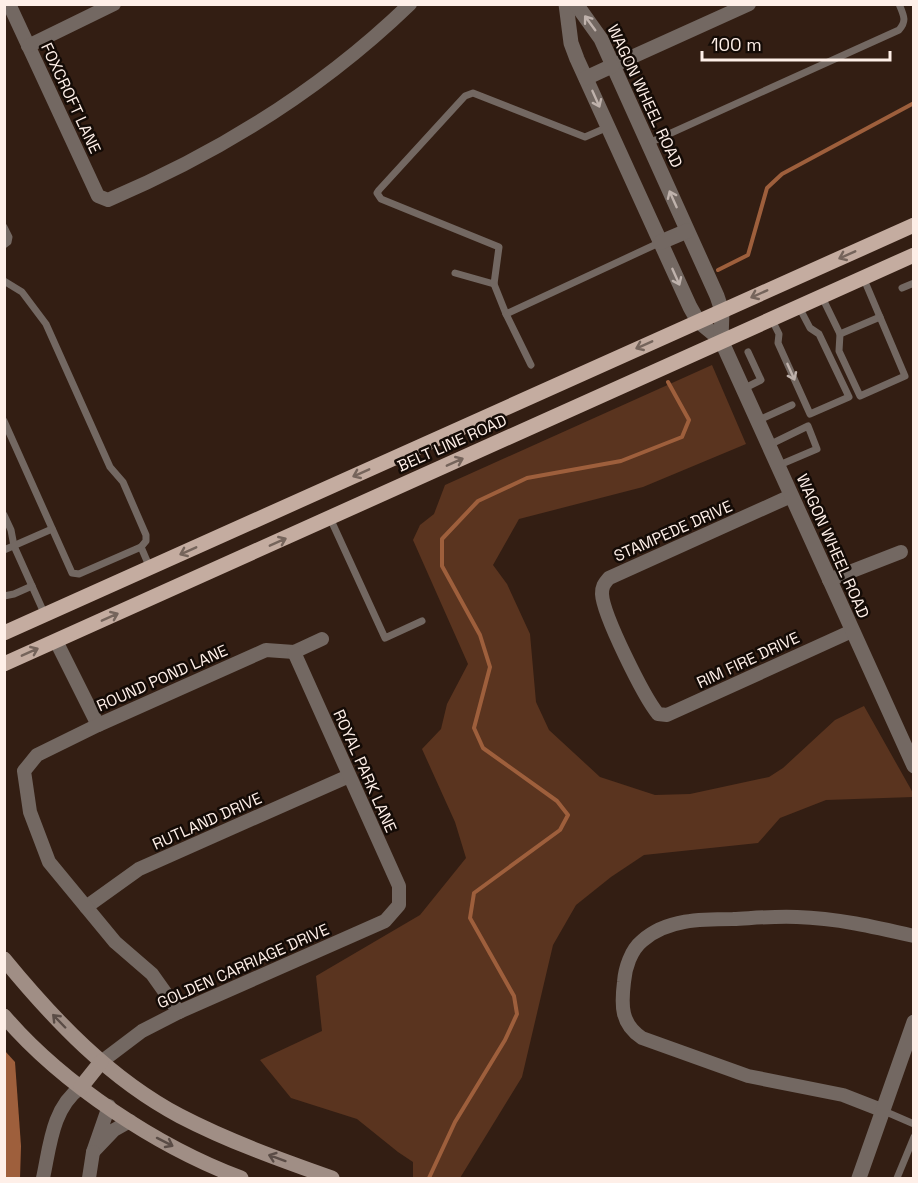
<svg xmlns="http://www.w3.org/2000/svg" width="918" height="1183" font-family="'Space Grotesk',sans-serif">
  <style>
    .green { fill: #5a341f }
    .water { fill: #9e5f3c }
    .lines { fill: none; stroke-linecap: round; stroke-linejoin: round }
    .stream { stroke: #9e5f3c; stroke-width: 4 }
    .service { stroke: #736862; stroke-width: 7 }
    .minor { stroke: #736862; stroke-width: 14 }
    .tertiary { stroke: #736862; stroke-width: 15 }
    .secondary { stroke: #a08e85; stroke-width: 15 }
    .primary { stroke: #c4aca0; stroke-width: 15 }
    .oneway { stroke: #bfb2ac }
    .oneway2 { stroke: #75645b }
    .oneway3 { stroke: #5a4c46 }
    .labels { text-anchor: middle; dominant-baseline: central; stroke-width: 5; stroke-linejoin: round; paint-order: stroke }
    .street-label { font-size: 16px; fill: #feefe8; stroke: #140b06 }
  </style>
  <rect width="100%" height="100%" fill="#331e13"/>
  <path class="green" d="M712,365L746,444L643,487L519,519L493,565L507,584L530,634L536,702L549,730L600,777L655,795L690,794L769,777L783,768L835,720L864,706L913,793V797L826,800L780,818L758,843L644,855L611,877L576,905L553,945L522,1077L460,1178H413V1162L398,1152L357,1119L291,1098L260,1060L322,1031L316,976L420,915L466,858L455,822L422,749L441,729L447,704L468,664L413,540L420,525L434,514L445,485Z"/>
  <path class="water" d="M5,1051L15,1062L21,1146L20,1178H5Z"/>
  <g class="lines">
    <g class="stream">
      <path d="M718,270L748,255L767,188L782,174L914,103"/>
      <path d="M429,1178L455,1122L505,1040L517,1014L514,996L470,918L474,893L560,830L568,815L557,801L483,748L474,728L490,667L480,635L442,566V539L478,501L527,478L621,461L682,437L689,420L668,382"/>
    </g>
    <g class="service">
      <path d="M649,143L899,30C907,21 904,16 899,4"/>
      <path d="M4,227L9,237L8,242L4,245"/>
      <path d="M455,273L494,284"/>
      <path d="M4,281L22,292L46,324L110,467L123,482L146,535V541L141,547L150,568"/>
      <path d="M902,288L914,283"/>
      <path d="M822,297L840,334L880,317"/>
      <path d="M506,314L494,284L499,247L381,199L377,193L379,190L465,96L473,93L585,137L608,127"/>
      <path d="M771,318L779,334L778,343L810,414L849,397L819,334L810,328L799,307"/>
      <path d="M840,334L839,351L860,396L905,376L863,277"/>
      <path d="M531,365L506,314L661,242"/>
      <path d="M743,389L761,380L748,352"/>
      <path d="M4,421L72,573L79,574L141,547"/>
      <path d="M757,421L792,405"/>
      <path d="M769,445L808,426L817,449L777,466"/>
      <path d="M4,515L11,530L14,546L45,615"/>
      <path d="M330,518L385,638L422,621"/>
      <path d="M4,550L52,529"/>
      <path d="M4,596L14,594L32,586"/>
      <path d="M884,1111L914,1124"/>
      <path d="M897,1178L914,1137"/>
    </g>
    <g class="minor">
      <path d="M9,4L98,196L108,200C219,153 323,88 410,4"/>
      <path d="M28,46L114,4"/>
      <path d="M612,66L749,4"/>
      <path d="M791,496L609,578C604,584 602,586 602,594C603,615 644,697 658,714L667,715L852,631"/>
      <path d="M829,580L901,552"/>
      <path d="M56,641L98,725"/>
      <path d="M86,907L139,869L349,776"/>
      <path d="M179,1012L152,974L115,942L49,862L30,812L24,771L37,755L98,725L266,650L294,652L322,639"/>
      <path d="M101,1062L142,1031L179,1012L385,921L399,905V886L294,652"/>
      <path d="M109,1106L93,1152L114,1130L130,1121"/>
      <path d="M884,1111L843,1095L748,1076L642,1038C621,1024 621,1006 624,982C625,968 631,950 642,941C666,919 702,919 733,919C754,918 775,916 797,917C836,918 875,927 914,936"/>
      <path d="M43,1178C50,1146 52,1108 81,1087"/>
      <path d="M89,1178L93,1152"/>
    </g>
    <g class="tertiary">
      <path d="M566,4L571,43L577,59L690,307L698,321L721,340"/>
      <path d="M576,4L601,39L717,296L722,311L721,340L914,766"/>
      <path d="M586,78L612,66"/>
      <path d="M661,242L687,231"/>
      <path d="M859,1178L914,1022"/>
    </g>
    <g class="secondary">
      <path d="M4,959C54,1020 110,1079 180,1116C228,1141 281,1160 332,1178"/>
      <path d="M4,1016C62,1084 158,1147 241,1178"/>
      <path d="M81,1087L101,1062"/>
    </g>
    <g class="primary">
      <path d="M4,633L914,225"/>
      <path d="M4,664L914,255"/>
    </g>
  </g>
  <defs><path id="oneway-shaft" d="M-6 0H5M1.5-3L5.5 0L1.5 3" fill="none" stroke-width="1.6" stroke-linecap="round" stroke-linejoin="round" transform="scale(1.5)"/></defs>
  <g class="oneway">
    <use href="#oneway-shaft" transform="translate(590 23) rotate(-126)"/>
    <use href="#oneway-shaft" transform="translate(596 99) rotate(66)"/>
    <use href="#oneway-shaft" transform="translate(673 199) rotate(-114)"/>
    <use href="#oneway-shaft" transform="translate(676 277) rotate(66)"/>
    <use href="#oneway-shaft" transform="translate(791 372) rotate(66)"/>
  </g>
  <g class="oneway2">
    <use href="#oneway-shaft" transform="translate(847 255) rotate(156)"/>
    <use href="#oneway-shaft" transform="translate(759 294) rotate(156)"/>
    <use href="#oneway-shaft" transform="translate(644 345) rotate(156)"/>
    <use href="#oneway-shaft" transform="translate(455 462) rotate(-24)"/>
    <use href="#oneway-shaft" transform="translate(361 473) rotate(156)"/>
    <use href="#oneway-shaft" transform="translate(278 542) rotate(-24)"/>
    <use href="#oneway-shaft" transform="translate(188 551) rotate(156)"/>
    <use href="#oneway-shaft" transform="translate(110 617) rotate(-24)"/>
    <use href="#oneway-shaft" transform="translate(30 652) rotate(-24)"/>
  </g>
  <g class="oneway3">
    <use href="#oneway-shaft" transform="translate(59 1021) rotate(-134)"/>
    <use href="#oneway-shaft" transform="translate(165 1142) rotate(27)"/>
    <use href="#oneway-shaft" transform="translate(277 1158) rotate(-160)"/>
  </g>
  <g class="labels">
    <g class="street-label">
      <text transform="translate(645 96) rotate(65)">WAGON WHEEL ROAD</text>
      <text transform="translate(71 98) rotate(65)">FOXCROFT LANE</text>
      <text transform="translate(452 443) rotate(-24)">BELT LINE ROAD</text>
      <text transform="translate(673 531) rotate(-24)">STAMPEDE DRIVE</text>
      <text transform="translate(833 546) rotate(66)">WAGON WHEEL ROAD</text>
      <text transform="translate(748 660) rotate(-25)">RIM FIRE DRIVE</text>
      <text transform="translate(162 678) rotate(-24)">ROUND POND LANE</text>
      <text transform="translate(365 771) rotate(66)">ROYAL PARK LANE</text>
      <text transform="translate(207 821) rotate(-24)">RUTLAND DRIVE</text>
      <text transform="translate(243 966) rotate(-24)">GOLDEN CARRIAGE DRIVE</text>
    </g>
  </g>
  <rect width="918" height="1183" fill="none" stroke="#feefe8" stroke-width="12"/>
  <path d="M702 51v9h188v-9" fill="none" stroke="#feefe8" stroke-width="3"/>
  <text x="711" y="51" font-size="18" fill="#feefe8" stroke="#140b06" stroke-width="4.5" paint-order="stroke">100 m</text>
</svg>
